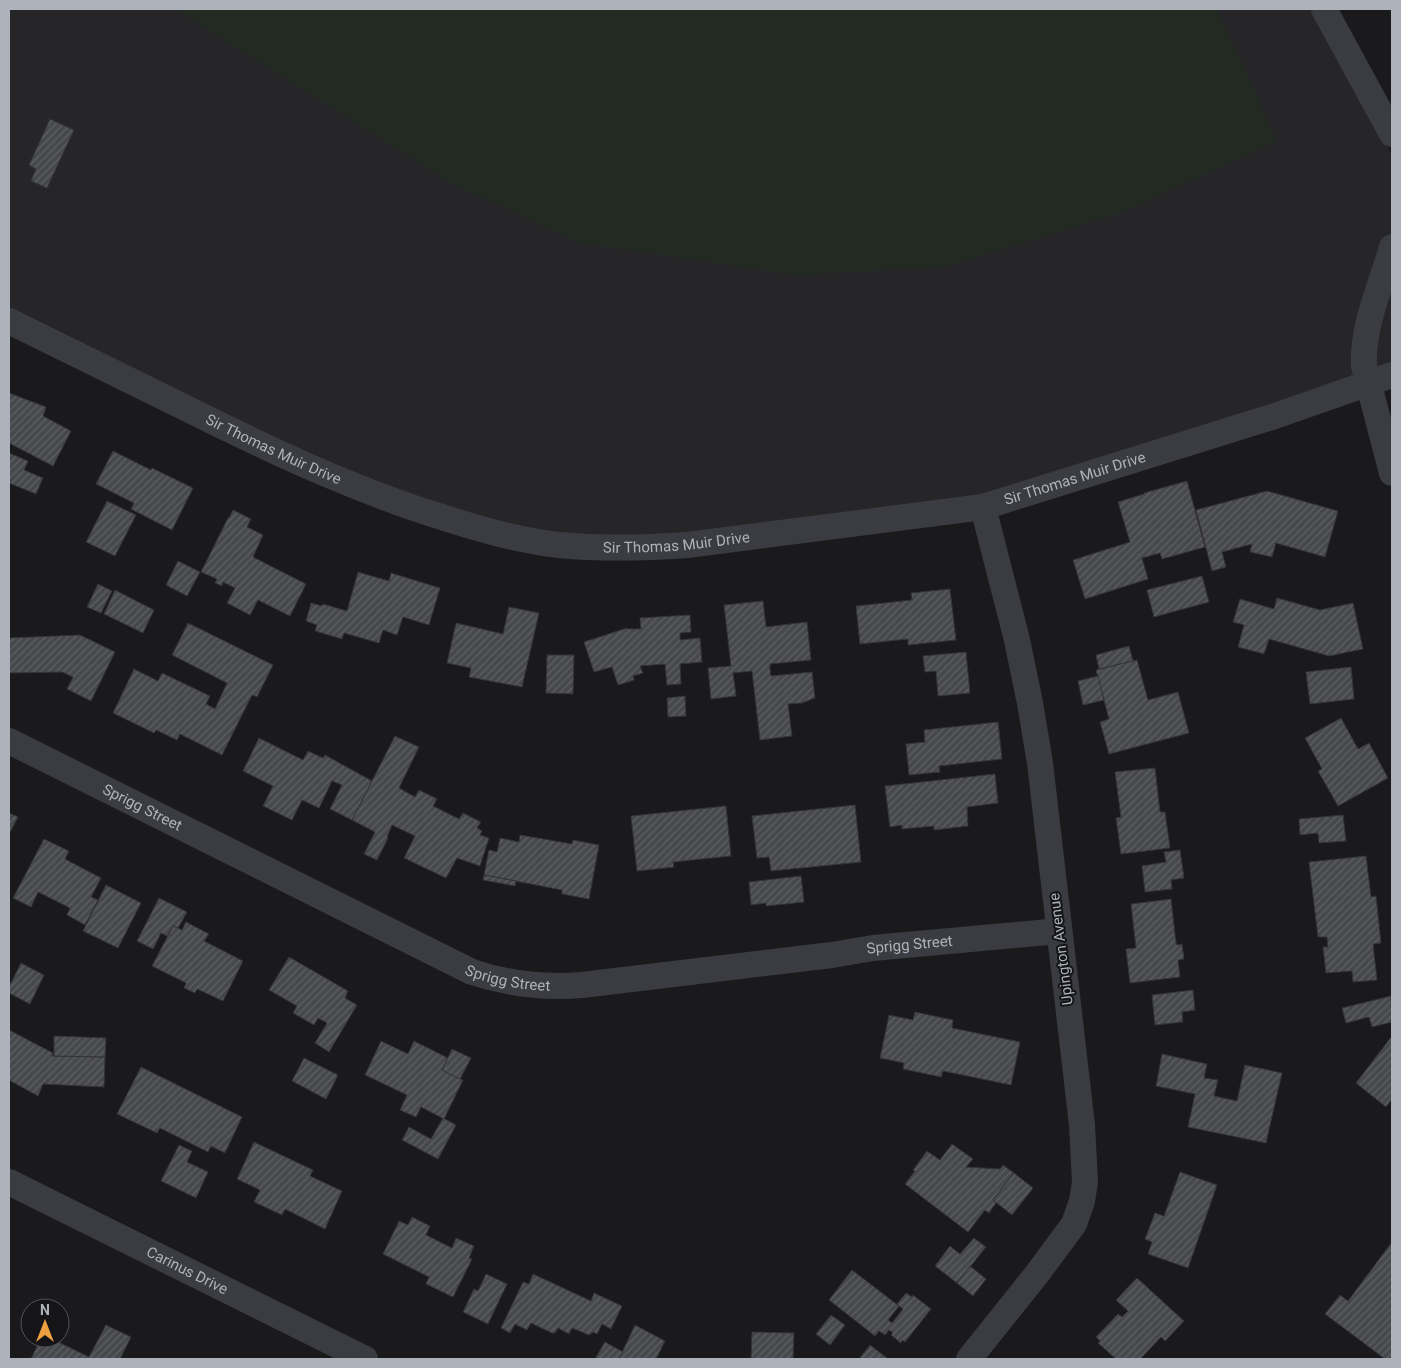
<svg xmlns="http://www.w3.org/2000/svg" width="1401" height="1368" font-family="Roboto,sans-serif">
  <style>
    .built { fill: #262629 }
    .green { fill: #222a22 }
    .building { fill: url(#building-hatch); stroke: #343438 }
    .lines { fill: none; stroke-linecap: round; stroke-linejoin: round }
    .minor { stroke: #3b3c41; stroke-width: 26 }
    .labels { text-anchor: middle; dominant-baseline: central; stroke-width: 4; stroke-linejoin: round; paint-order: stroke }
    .street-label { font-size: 15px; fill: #adb2bb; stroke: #151517 }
  </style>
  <defs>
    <pattern id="building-hatch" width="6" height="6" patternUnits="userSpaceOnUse" patternTransform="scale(1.25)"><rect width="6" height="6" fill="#47484c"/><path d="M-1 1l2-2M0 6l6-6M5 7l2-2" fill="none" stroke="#5f6064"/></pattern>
  </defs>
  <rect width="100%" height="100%" fill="#1a1a1c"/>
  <path class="built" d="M9,9H1315L1392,155V372L983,504L644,553L474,531L9,321Z"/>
  <path class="green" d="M175,9H1217L1277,141L1121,213L944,267L796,275L581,243L455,185Z"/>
  <g class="building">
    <path d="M50,119L74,130L47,188L31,181L36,169L29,165Z"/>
    <path d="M9,393L46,407L43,416L71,431L53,466L9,443Z"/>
    <path d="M113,451L151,470L152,468L193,488L172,530L131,509L134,503L96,484Z"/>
    <path d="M9,453L28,461L24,470L43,478L36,494L9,483Z"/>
    <path d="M1187,481L1205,547L1162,559L1160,553L1142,558L1148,579L1085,599L1073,560L1130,542L1118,502L1144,494V493Z"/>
    <path d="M1267,491L1338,511L1325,557L1276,543L1272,557L1250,552L1252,544L1222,552L1226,567L1212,571L1196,510Z"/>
    <path d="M107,501L136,515L115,556L86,542Z"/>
    <path d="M233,510L251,519L247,527L263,535L253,557L306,584L290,616L258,600L250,615L227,603L235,588L223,582L222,586L215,583L217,579L201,572L228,518H229Z"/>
    <path d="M178,561L200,572L187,596L166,585Z"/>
    <path d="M358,572L389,581L391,573L440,588L429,625L403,617L397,635L383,630L379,643L344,633L342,639L315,631L317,625L306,621L311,603L322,606L323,604L347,611Z"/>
    <path d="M1202,576L1209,602L1154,617L1147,590Z"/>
    <path d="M98,584L112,591L101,613L87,607Z"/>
    <path d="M950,589L956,640L908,645V639L860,644L856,606L912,600L911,593Z"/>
    <path d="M115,590L154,610L143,633L104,614Z"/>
    <path d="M1277,598L1320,610L1353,603L1363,649L1329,656L1269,639L1264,654L1238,647L1244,625L1233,622L1240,599L1274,609Z"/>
    <path d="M763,601L766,627L807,622L811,660L770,664V669L771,676L812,672L815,698L802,703L788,704L792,736L760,740L752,671L733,673L736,696L711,699L708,668L731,666L724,605Z"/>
    <path d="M509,607L539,613L522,687L469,677L471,668L447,663L456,623L503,634Z"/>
    <path d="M690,615L691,632L680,633V640L700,638L702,662L680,664L681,684L667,685L665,664L640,666L643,673L633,676L634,680L618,685L612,667L594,672L584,642L627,628L628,629H641L640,618Z"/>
    <path d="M188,623L273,665L257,697L252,695L222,755L180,734L177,740L156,730L154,733L113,713L134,669L158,681L162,673L210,696L206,704L215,709L227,683L172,655Z"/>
    <path d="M80,635L115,652L91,701L67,689L73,677L62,672L9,673V638Z"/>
    <path d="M1129,646L1133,661L1099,669L1096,655Z"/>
    <path d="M966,652L970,693L938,696L936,671L925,672L923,656Z"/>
    <path d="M547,655H574L573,694L546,693Z"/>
    <path d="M1137,660L1148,700L1178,692L1189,733L1109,754L1100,722L1109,719L1096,670Z"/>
    <path d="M1351,667L1354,699L1310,704L1306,672Z"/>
    <path d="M1098,676L1104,700L1083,705L1078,681Z"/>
    <path d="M685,696L686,716L668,717L667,698Z"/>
    <path d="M1341,718L1358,749L1369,743L1388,778L1338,806L1318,771L1322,769L1305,738Z"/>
    <path d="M998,722L1002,759L939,766L940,772L909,775L906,744L925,742L924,730Z"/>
    <path d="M395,736L419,747L399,788L415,797L419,790L437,799L433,806L459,819L463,813L481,822L477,828L482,831L480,835L489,838L480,866L457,858L446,878L404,858L415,836L392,825L387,837L388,838L377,860L364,854L375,832L352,820Z"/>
    <path d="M259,738L303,760L308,751L323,758L325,755L372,781L352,820L330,809L342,785L332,781L319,808L302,800L292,820L263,806L273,786L243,771Z"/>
    <path d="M1155,768L1160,812H1165L1170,848L1121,854L1116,818L1121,817L1115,772Z"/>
    <path d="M995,774L998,803L967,807L968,826L934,830V826L902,829V825L890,827L885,786Z"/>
    <path d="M855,805L861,862L771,871L769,857L757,858L752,816Z"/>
    <path d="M726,806L731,856L673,862L674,867L637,871L631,816Z"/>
    <path d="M9,813L18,817L9,834Z"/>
    <path d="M1343,815L1346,841L1319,843L1318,833L1300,835L1299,819Z"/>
    <path d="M520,835L572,844L573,840L599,845L589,899L562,894V890L484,875L489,850L497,852L500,838L519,842Z"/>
    <path d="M44,839L69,851L65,859L101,878L91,897L98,900L85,925L67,915L70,908L38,892L31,907L13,898Z"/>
    <path d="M1180,850L1184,878L1171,880L1172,889L1145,892L1142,866L1166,862L1164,852Z"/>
    <path d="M1366,856L1371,897L1376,896L1381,943L1373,944L1377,980L1353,982L1352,971L1326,973L1323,947H1328L1327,937H1318L1309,862Z"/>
    <path d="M484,875L516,881L515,886L483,880Z"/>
    <path d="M801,876L804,902L766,906V903L751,905L749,882Z"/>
    <path d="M106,885L141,903L118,948L83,931Z"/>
    <path d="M159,898L187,912L178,928L173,926L167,936L161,933L153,949L137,941Z"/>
    <path d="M1171,899L1176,943L1177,945L1182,944L1184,959L1178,960L1180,977L1130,983L1126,949L1136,948L1131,904Z"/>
    <path d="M186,922L209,934L204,941L243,961L223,1001L197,989L195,993L184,988L186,983L152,966L173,926L182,930Z"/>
    <path d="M289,957L348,991L345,998L357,1005L329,1052L315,1043L327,1023L318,1018L314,1025L293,1013L297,1006L269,990Z"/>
    <path d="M21,963L44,975L30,1004L9,993V987Z"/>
    <path d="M1193,990L1195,1010L1182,1012L1183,1022L1155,1025L1152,995Z"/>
    <path d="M1391,996L1392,1022L1372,1027L1369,1017L1346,1023L1342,1008Z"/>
    <path d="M915,1012L953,1020L952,1028L1020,1042L1011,1085L943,1071L941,1077L903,1069L904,1063L880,1058L889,1015L913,1020Z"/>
    <path d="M9,1030L53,1053L52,1056L105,1057L104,1087L43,1084L38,1096L9,1080Z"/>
    <path d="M54,1036L106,1038L105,1057L54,1056Z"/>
    <path d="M1392,1036V1099L1386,1107L1356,1083Z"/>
    <path d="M381,1041L408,1054L414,1041L448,1058L442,1070L463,1080L444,1119L421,1107L416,1117L400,1110L407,1095L365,1075Z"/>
    <path d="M452,1049L471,1058L460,1079L442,1070Z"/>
    <path d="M1162,1054L1207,1064L1204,1078L1218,1080L1214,1096L1237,1101L1245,1065L1282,1073L1266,1143L1188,1127L1195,1094L1156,1086Z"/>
    <path d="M304,1058L338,1075L326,1099L292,1081Z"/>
    <path d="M141,1067L242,1117L225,1153L211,1146L208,1152L160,1128L157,1133L117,1114Z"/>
    <path d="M443,1118L456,1125L438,1159L402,1140L409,1127L431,1139Z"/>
    <path d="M254,1142L313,1170L310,1176L342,1191L325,1229L285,1209L282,1215L254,1202L260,1190L237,1179Z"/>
    <path d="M952,1144L973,1159L966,1167L1000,1169L1003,1165L1014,1173L993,1200L996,1203L989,1213L985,1210L968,1232L905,1184L915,1171L913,1170L927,1151L940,1160Z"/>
    <path d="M179,1145L192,1151L187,1162L208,1172L196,1198L161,1181Z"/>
    <path d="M1180,1172L1217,1185L1188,1268L1148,1254L1152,1242L1145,1239L1155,1213L1164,1216Z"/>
    <path d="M1014,1173L1033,1188L1012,1215L993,1200Z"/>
    <path d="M412,1217L430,1226L426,1235L452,1248L456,1238L474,1246L469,1258L472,1259L453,1297L426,1284L429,1277L383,1254L399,1221L408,1225Z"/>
    <path d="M974,1238L986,1247L957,1283L935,1266L950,1246L960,1254Z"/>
    <path d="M1392,1242V1359H1385L1325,1314L1340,1295L1348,1301Z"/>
    <path d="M970,1266L986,1279L973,1296L957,1283Z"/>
    <path d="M852,1270L899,1306L888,1320L892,1323L903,1309L897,1304L906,1293L912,1297L913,1295L931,1309L905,1342L902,1340L901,1343L891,1335L893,1333L889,1330L885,1335L879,1331L875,1336L829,1300Z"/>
    <path d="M486,1274L507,1284L488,1324L463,1312L474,1289L478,1291Z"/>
    <path d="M533,1274L591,1301L594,1293L622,1306L611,1329L602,1324L597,1334L593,1332L589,1335L572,1328L569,1334L558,1328L555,1333H552L531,1323L527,1330L515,1324L510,1333L501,1328L523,1282L529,1284Z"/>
    <path d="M1137,1278L1184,1321L1165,1341L1161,1337L1140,1359H1116L1098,1343L1100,1341L1096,1337L1118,1314L1122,1317L1128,1311L1116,1300Z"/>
    <path d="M831,1315L845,1325L830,1345L816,1334Z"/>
    <path d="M106,1325L131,1337L120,1359H31L41,1338H50L89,1357Z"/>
    <path d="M635,1325L665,1341L656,1359H619Z"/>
    <path d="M752,1332L794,1333L793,1359H751Z"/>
    <path d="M605,1342L623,1352L619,1359H595Z"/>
    <path d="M870,1345L888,1359H859Z"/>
  </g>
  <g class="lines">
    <g class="minor">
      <path d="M1324,9L1392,134"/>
      <path d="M1392,247C1381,286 1362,326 1364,366L1392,473"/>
      <path id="s1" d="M9,321C75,354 142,386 208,419C285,457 363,493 445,518C482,530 520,541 559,545C601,549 644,548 687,545L983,507L1272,417L1392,375"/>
      <path id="s2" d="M9,741L472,972C508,984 544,988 582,985L832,955L873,948L1059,931"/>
      <path id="s3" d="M9,1182L365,1359"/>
      <path d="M969,1359L1037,1274L1074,1224L1082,1201L1085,1182L1082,1125L1040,763L1030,703L1017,640L983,507"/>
    </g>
  </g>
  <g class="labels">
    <g class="street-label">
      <text stroke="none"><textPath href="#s1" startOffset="294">Sir Thomas Muir Drive</textPath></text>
      <text stroke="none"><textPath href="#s1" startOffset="1119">Sir Thomas Muir Drive</textPath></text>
      <text stroke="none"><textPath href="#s1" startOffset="714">Sir Thomas Muir Drive</textPath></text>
      <text stroke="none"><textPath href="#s2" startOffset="149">Sprigg Street</textPath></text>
      <text stroke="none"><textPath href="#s2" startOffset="959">Sprigg Street</textPath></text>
      <text transform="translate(1061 949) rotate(-97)">Upington Avenue</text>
      <text stroke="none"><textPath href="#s2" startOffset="554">Sprigg Street</textPath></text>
      <text stroke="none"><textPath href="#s3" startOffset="199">Carinus Drive</textPath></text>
    </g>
  </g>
  <rect width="1401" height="1368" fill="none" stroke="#adb2bb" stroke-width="20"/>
  <g transform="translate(45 1323)"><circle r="24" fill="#151517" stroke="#525459"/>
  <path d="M0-4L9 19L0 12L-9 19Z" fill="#eda141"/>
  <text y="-8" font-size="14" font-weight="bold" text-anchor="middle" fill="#adb2bb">N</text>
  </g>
</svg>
